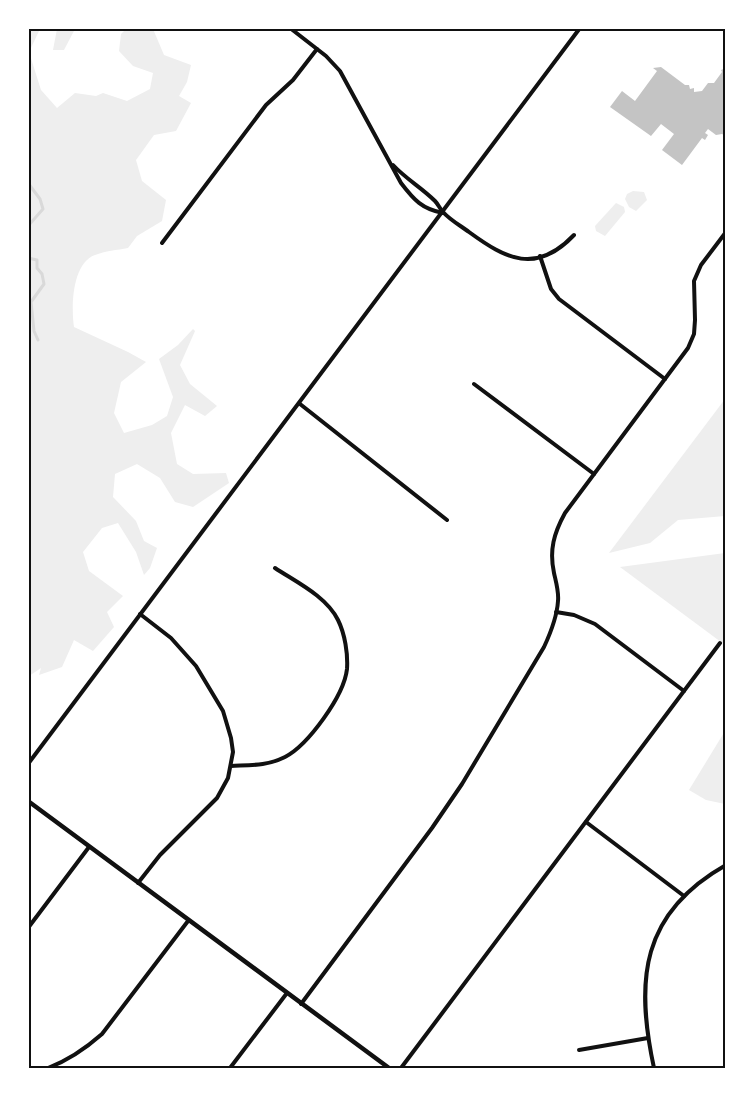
<svg xmlns="http://www.w3.org/2000/svg" width="754" height="1097" font-family="Ubuntu,sans-serif">
  <style>
    .green { fill: #eee }
    .lines { fill: none; stroke-linecap: round; stroke-linejoin: round }
    .stream { stroke: #d9d9d9; stroke-width: 3 }
    .building { fill: #c4c4c4 }
    .minor { stroke: #111; stroke-width: 4 }
    .tertiary { stroke: #111; stroke-width: 4.5 }
    .neatline { fill: none; stroke: #111; stroke-width: 2 }
  </style>
  <rect width="100%" height="100%" fill="#fff"/>
  <g class="green">
    <path d="M29,28L40,29L29,52L41,90L57,108L75,93L96,96L103,93L127,101L150,89L153,73L133,66L119,51L121,34L126,29H153L164,55L191,65L187,82L179,96L191,103L176,131L154,135L136,160L142,181L166,200L162,221L137,236L128,248C117,250 105,251 95,255C72,263 71,307 74,327L128,352L146,362L121,382L114,413L124,433L152,425L167,416L173,397L159,359L178,345L193,329L195,331L180,365L190,384L217,406L205,416L185,405L171,433L177,464L193,474L226,473L229,483L193,507L175,502L160,478L137,464L115,474L113,497L136,521L144,541L157,548L150,568L144,575L136,552L118,523L102,528L83,552L89,571L123,596L107,612L114,627L93,651L74,640L62,667L39,675L41,668L29,676Z"/>
    <path d="M57,29H75L64,50H53Z"/>
    <path d="M633,191L644,192L647,200L636,211L629,207L625,199L627,194Z"/>
    <path d="M616,203L624,207L625,212L605,236L596,231L595,226Z"/>
    <path d="M725,399V516L678,520L650,543L609,553Z"/>
    <path d="M725,553V594L723,599L725,602V645L620,567Z"/>
    <path d="M725,731V804L706,800L689,790Z"/>
  </g>
  <g class="lines">
    <g class="stream">
      <path d="M28,183L40,199L43,209L28,226"/>
      <path d="M28,258L37,260V268L42,274L44,284L31,302L34,331L38,340"/>
    </g>
  </g>
  <path class="building" d="M661,67L685,85H689L690,89L694,88V92L702,91L708,83H714L722,72L721,70L726,68V136L722,134L716,135L708,129L705,133L708,135L705,140L702,138L682,165L662,150L674,134L661,124L651,136L610,107L622,91L635,101L657,71L653,68Z"/>
  <g class="lines">
    <g class="minor">
      <path d="M290,28L326,56L340,71L401,183C414,200 422,209 443,213"/>
      <path d="M393,165C406,179 422,188 435,201C438,204 440,209 443,212C450,220 461,226 469,232C506,259 536,275 574,235"/>
      <path d="M162,243L266,105L293,80L317,49"/>
      <path d="M540,256L551,289L559,299L665,379"/>
      <path d="M474,384L594,474"/>
      <path d="M300,404L447,520"/>
      <path d="M556,612L574,615L595,624L684,691"/>
      <path d="M28,764L580,28"/>
      <path d="M231,766C250,765 267,766 285,757C308,745 344,696 347,669C348,654 345,634 338,620C326,596 296,582 275,568"/>
      <path d="M586,822L684,896"/>
      <path d="M138,883L160,855L217,798L228,778L233,752L231,738L223,711L196,666L171,638L140,614"/>
      <path d="M28,928L89,847"/>
      <path d="M301,1004L432,828L462,784L544,647C551,632 557,617 558,601C559,592 556,582 554,573C549,550 554,533 565,513L688,348L694,334L695,320L694,281L701,265L726,232"/>
      <path d="M579,1050L648,1038"/>
      <path d="M48,1068C69,1060 85,1049 102,1034L188,921"/>
      <path d="M230,1068L287,993"/>
      <path d="M401,1068L720,643"/>
      <path d="M654,1068C635,980 641,913 726,865"/>
    </g>
    <path class="tertiary" d="M28,801L389,1068"/>
  </g>
  <rect width="754" height="1097" fill="none" stroke="#ffffff" stroke-width="60"/>
  <rect x="30" y="30" width="694" height="1037" class="neatline"/>
</svg>
